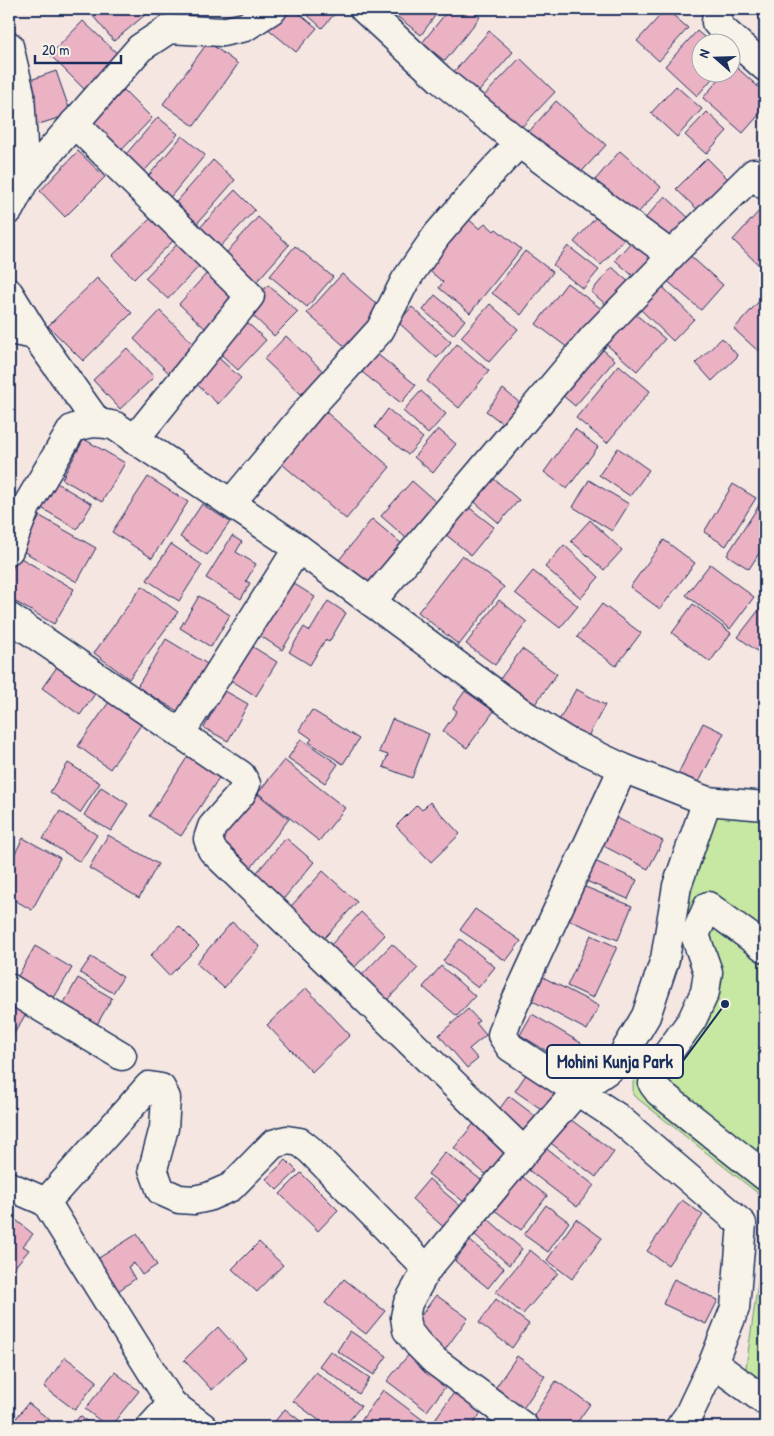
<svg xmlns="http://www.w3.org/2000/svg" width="774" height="1436" font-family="'Patrick Hand',sans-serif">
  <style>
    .green { fill: #c6e8a2; stroke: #708c80 }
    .building { fill: #ebb2c4; stroke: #1b2f5e }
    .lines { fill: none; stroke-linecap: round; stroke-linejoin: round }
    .minor-casing { stroke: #1b2f5e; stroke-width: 31 }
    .minor { stroke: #f7f3e8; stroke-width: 28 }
    .leader { fill: none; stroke: #1b2f5e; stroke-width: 2 }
    .callout-dot { fill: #1b2f5e; stroke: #f7f3e8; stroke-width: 2 }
    .callout { fill: #f7f3e8; stroke: #1b2f5e; stroke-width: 2 }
    .callout-label { font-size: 18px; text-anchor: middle; font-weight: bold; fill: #1b2f5e }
  </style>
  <rect width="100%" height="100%" fill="#f5e6e1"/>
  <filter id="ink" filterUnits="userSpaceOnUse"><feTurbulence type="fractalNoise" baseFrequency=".02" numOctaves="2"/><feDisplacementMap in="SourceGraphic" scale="10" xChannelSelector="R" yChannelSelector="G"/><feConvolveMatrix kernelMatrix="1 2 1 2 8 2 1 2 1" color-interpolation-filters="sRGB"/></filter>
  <g filter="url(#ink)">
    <g class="green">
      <path d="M715,814H765V1201L764,1198L633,1095V1083L636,1075L642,1065L677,1018L691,990L694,975L680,927Z"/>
      <path d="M765,1233V1388L745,1374Z"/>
    </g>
    <g class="building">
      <path d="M87,9H152L114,41Z"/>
      <path d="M283,9H294L317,28L296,52L267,28Z"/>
      <path d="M301,9H339L322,28Z"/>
      <path d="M398,9H440L421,35L394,14Z"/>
      <path d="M449,9H470L480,17L445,61L422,43Z"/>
      <path d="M482,9H493L488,14Z"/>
      <path d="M537,9H548L543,14Z"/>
      <path d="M666,9L688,28L659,61L637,41Z"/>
      <path d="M83,21L121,57L87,92L50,55Z"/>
      <path d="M489,31L513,52L475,96L451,75Z"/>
      <path d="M697,31L710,42H702V72H718L697,96L665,66Z"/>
      <path d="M208,42L238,64L194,126L163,104Z"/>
      <path d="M520,58L555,92L516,133L481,99Z"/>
      <path d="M733,64L765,93V108L743,133L703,98L725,72H732Z"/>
      <path d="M56,71L71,114L36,125L22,83Z"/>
      <path d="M676,86L702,109L677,137L651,113Z"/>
      <path d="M124,90L152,118L117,155L89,128Z"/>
      <path d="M556,101L606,145L575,179L526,135Z"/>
      <path d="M707,112L727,131L706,154L685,135Z"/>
      <path d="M158,117L178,134L138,178L120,161Z"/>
      <path d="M182,136L205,155L163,206L140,186Z"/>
      <path d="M78,151L105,177L65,217L40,191Z"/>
      <path d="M620,151L661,187L630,222L589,187Z"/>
      <path d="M707,158L730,181L700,212L676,189Z"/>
      <path d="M213,160L235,180L194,227L172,207Z"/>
      <path d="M235,190L255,210L214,253L194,234Z"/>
      <path d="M665,196L690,219L665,247L640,224Z"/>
      <path d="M760,210L765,215V271L733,240Z"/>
      <path d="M462,214L480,229L485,223L494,231L496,229L521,249L470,313L439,288L443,282L421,264Z"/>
      <path d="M598,215L625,238L601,265L574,242Z"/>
      <path d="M152,217L174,240L134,279L112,256Z"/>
      <path d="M258,217L289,245L250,289L219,261Z"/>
      <path d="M182,239L205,260L168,299L145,278Z"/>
      <path d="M632,241L658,265L642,284L615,260Z"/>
      <path d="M295,246L333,277L307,307L270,276Z"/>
      <path d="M568,246L599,270L583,289L553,265Z"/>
      <path d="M525,251L553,272L521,315L492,293Z"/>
      <path d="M686,252L723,285L701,310L664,278Z"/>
      <path d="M612,267L634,287L614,311L591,292Z"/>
      <path d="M207,273L238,301L209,332L179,304Z"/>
      <path d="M342,274L386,312L351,352L307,313Z"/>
      <path d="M97,278L132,313L83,361L48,326Z"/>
      <path d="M657,281L694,319L673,341L635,304Z"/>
      <path d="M567,283L607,313L576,354L536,324Z"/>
      <path d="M268,285L298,312L274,336L246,309Z"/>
      <path d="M435,295L465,320L453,335L423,310Z"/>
      <path d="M761,299L765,303V343L758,351L734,329Z"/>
      <path d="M490,304L518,329L489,362L461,337Z"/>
      <path d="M412,307L451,342L437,358L398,322Z"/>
      <path d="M627,307L665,339L637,371L600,339Z"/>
      <path d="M160,311L200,350L173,377L134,339Z"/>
      <path d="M241,317L266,340L238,370L213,347Z"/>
      <path d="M286,336L325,373L303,396L264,359Z"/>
      <path d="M722,338L738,356L712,381L696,363Z"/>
      <path d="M595,343L615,360L575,406L555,389Z"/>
      <path d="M457,344L489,371L459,408L427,381Z"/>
      <path d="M127,348L154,377L120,409L93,380Z"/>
      <path d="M372,350L416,385L401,403L358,369Z"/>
      <path d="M213,353L241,378L218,404L190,378Z"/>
      <path d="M619,365L650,391L607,443L576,418Z"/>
      <path d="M503,389L526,408L510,429L486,411Z"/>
      <path d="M421,391L446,414L428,434L403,411Z"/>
      <path d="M388,409L423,438L408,455L375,427Z"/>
      <path d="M326,412L390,467L346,519L282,464Z"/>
      <path d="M438,429L456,444L433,473L414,457Z"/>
      <path d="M575,429L598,447L567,489L544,472Z"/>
      <path d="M84,439L125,463L102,502L62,479Z"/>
      <path d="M618,448L649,470L630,496L599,475Z"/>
      <path d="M488,474L519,500L499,523L469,497Z"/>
      <path d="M148,477L188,502L152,558L112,532Z"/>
      <path d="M589,480L629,504L612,531L573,507Z"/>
      <path d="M53,481L92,504L77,529L38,506Z"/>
      <path d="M412,481L444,509L414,545L381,516Z"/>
      <path d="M733,484L756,498L726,546L704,532Z"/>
      <path d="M765,496V544L749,569L727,555Z"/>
      <path d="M462,502L494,527L471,555L440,530Z"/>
      <path d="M202,504L230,522L207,555L180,537Z"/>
      <path d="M40,516L96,548L77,582L21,550Z"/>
      <path d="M372,519L402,544L365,589L335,565Z"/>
      <path d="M590,520L622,550L604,570L571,541Z"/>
      <path d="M232,536L242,542L236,552L256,564L246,581L250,583L241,599L206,578Z"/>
      <path d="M664,540L695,563L660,609L630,587Z"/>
      <path d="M171,544L202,565L179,601L147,580Z"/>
      <path d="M564,545L599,577L581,598L545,567Z"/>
      <path d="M462,555L504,587L459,645L418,612Z"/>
      <path d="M19,557L74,589L54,624L9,598V574Z"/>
      <path d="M710,564L754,597L730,629L686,595Z"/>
      <path d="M533,571L578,606L560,628L515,593Z"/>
      <path d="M288,580L315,597L282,650L259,635L282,598Z"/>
      <path d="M142,586L178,612L129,679L94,653Z"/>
      <path d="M199,596L230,615L211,647L180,628Z"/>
      <path d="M499,600L527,622L495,665L466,644Z"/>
      <path d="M328,601L346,613L329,642L325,640L310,665L289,652L304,627L310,631Z"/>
      <path d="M765,602V648L761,654L738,637Z"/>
      <path d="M602,604L641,633L616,666L577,637Z"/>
      <path d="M693,604L731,633L710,662L672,633Z"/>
      <path d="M166,639L209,665L179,712L137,687Z"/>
      <path d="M250,645L277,662L256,696L229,679Z"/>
      <path d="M522,649L557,674L535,704L500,679Z"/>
      <path d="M62,660L100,687L80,715L42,688Z"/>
      <path d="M220,688L248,704L228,741L204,728L213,711L209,709Z"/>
      <path d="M576,689L605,705L586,740L557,724Z"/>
      <path d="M465,691L494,711L467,748L443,731L457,711L453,708Z"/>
      <path d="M109,702L141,725L110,769L78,746Z"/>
      <path d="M312,710L359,739L343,764L309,742L312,739L299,730Z"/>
      <path d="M392,719L429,734L412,778L383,767L388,755L379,752Z"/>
      <path d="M703,723L724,733L696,788L676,778Z"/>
      <path d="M301,739L338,764L325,783L288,758Z"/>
      <path d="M192,750L224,770L181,836L149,816Z"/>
      <path d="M284,760L345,808L319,841L258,793Z"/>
      <path d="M68,763L100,783L80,813L50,792Z"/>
      <path d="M101,787L128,804L111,831L84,815Z"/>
      <path d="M255,792L289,819L250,869L215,842Z"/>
      <path d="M430,802L460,834L431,862L396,826L417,805L422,810Z"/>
      <path d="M60,811L97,835L80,862L43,839Z"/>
      <path d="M605,812L663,841L648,869L590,839Z"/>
      <path d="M9,827L14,831L9,838Z"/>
      <path d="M108,835L158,864L139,898L89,868Z"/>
      <path d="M23,838L60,858L32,910L9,897V865Z"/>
      <path d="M286,838L314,862L276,908L247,884Z"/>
      <path d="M588,858L637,880L628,899L579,878Z"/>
      <path d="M323,871L357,902L317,946L283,915Z"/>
      <path d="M578,884L632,906L618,940L563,918Z"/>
      <path d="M475,909L521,941L506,961L460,930Z"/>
      <path d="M361,912L385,935L352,970L328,948Z"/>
      <path d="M232,922L260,947L224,988L196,963Z"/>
      <path d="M179,926L199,946L169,976L150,956Z"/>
      <path d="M591,935L617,947L593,998L567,986Z"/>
      <path d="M460,939L495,967L478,988L443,961Z"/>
      <path d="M392,944L418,968L385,1002L360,977Z"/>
      <path d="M35,946L72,968L49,1006L13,985Z"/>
      <path d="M91,957L123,977L113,993L80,973Z"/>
      <path d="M441,966L475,996L457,1016L423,987Z"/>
      <path d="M539,975L599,1006L587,1030L527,998Z"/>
      <path d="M78,978L112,998L91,1035L57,1015Z"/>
      <path d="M306,988L350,1035L312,1072L267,1025Z"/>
      <path d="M9,995L30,1007L9,1042Z"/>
      <path d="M468,1009L479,1021L476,1023L486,1035L469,1049L478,1059L467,1068L439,1035Z"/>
      <path d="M532,1014L581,1043L568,1064L520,1035Z"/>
      <path d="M531,1067L560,1088L544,1111L515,1091Z"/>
      <path d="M509,1096L539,1119L522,1142L492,1119Z"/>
      <path d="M566,1116L614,1152L596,1177L548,1141Z"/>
      <path d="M475,1122L511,1152L494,1181L454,1148Z"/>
      <path d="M544,1147L594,1185L577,1207L527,1169Z"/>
      <path d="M445,1152L485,1183L468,1205L428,1174Z"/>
      <path d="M286,1160L297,1171L277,1190L266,1179Z"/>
      <path d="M301,1173L338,1210L318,1231L280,1194Z"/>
      <path d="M519,1174L547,1196L521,1230L493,1209Z"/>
      <path d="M429,1179L466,1211L449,1232L412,1199Z"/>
      <path d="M682,1200L703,1215L668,1265L647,1251Z"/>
      <path d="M546,1205L569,1222L548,1252L524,1235Z"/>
      <path d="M488,1219L522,1249L509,1265L474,1234Z"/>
      <path d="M576,1219L602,1238L572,1279L547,1260Z"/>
      <path d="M16,1220L33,1234L23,1246L29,1250L13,1269L9,1266V1229Z"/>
      <path d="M137,1234L157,1265L142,1275L134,1263L128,1267L135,1279L114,1294L94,1261Z"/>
      <path d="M470,1241L504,1268L488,1288L455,1261Z"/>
      <path d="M259,1242L283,1265L257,1292L232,1269Z"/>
      <path d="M530,1250L558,1273L523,1314L496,1292Z"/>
      <path d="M344,1279L385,1311L366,1334L325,1303Z"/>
      <path d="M674,1279L718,1300L706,1324L663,1304Z"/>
      <path d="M436,1295L468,1318L444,1351L412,1328Z"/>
      <path d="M496,1299L529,1324L512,1348L479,1323Z"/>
      <path d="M218,1327L246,1358L212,1390L184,1360Z"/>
      <path d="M350,1331L387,1356L374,1375L337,1351Z"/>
      <path d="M414,1348L452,1378L427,1411L387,1381Z"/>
      <path d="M330,1351L370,1378L359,1394L319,1366Z"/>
      <path d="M517,1356L545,1376L522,1410L494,1390Z"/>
      <path d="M65,1357L97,1381L75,1410L44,1387Z"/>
      <path d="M115,1372L139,1391L110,1427H108L85,1409Z"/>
      <path d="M316,1372L361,1406L344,1427H328L293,1401Z"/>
      <path d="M556,1381L590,1404L574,1427H543L531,1420Z"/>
      <path d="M383,1390L423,1420L418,1427H361L358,1425Z"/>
      <path d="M456,1390L484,1409L471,1427H446L435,1419Z"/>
      <path d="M28,1403L50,1420L45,1427H18L19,1425L14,1421Z"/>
      <path d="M285,1409L308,1427H270Z"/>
      <path d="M80,1416L94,1427H71Z"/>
    </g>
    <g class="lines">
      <g class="minor-casing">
        <g id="minor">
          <path d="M364,9L440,79L519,143L671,255L659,270L594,337L371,602"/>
          <path d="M720,9L717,12L716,22L724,31L765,67"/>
          <path d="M9,46L20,93L25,180L9,210"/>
          <path d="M74,123L250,296L134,440"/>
          <path d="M25,180L140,48L169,29L222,32L245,27L273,9"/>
          <path d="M671,255L754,173L765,185"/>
          <path d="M9,293L35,335"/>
          <path d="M9,330L35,335L97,422"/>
          <path d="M231,503L312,405L380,330L405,281L437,235L488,176L519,143"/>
          <path d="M9,550L26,507L72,429C89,422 98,422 115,426L298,548L522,713L566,741L623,768L707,801L765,806"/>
          <path d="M9,617L241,775L246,784L241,794L212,827L208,839L212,850L524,1152L577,1091L617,1117L742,1224L735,1308L713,1363L688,1416L680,1427"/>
          <path d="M180,734L298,548"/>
          <path d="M623,768L507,1020L502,1035L510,1047L577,1091L618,1063L646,1016L665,959L677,886L707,801"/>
          <path d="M765,948L708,906L695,935L708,972L705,992L692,1020L655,1071L653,1084L659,1092L765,1176"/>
          <path d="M9,988L122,1056"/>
          <path d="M9,1186L46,1202"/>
          <path d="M427,1269L408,1303L405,1317L407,1330L418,1344L435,1361L524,1427"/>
          <path d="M713,1363L765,1401"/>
          <path d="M151,1427L172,1404"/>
          <path d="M203,1427L172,1404L46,1202L149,1086L161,1088L166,1098L164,1128L153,1169L161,1191L179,1199L194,1200L208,1197L231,1187L273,1144L287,1140L300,1142L310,1150L427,1269L524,1152"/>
        </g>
      </g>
      <use href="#minor" class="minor"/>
    </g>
  </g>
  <path class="leader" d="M725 1004L683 1061"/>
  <circle class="callout-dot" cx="725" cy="1004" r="5"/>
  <rect class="callout" x="547" y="1045" width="136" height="33" rx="5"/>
  <g class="callout-label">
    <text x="615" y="1068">Mohini Kunja Park</text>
  </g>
  <rect width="774" height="1436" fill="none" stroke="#f7f3e8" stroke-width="30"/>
  <rect x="15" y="15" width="744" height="1406" fill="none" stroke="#1b2f5e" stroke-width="2" filter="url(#ink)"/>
  <g transform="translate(716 58) rotate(290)"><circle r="24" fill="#f7f3e8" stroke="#9fa5b1"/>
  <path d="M0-4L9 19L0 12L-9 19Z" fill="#1b2f5e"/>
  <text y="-8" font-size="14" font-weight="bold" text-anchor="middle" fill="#1b2f5e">N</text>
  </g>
  <path d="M35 55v8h86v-8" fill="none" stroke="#1b2f5e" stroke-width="2.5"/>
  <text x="42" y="55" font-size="15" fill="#1b2f5e" stroke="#f7f3e8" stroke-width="4" paint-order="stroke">20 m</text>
</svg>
